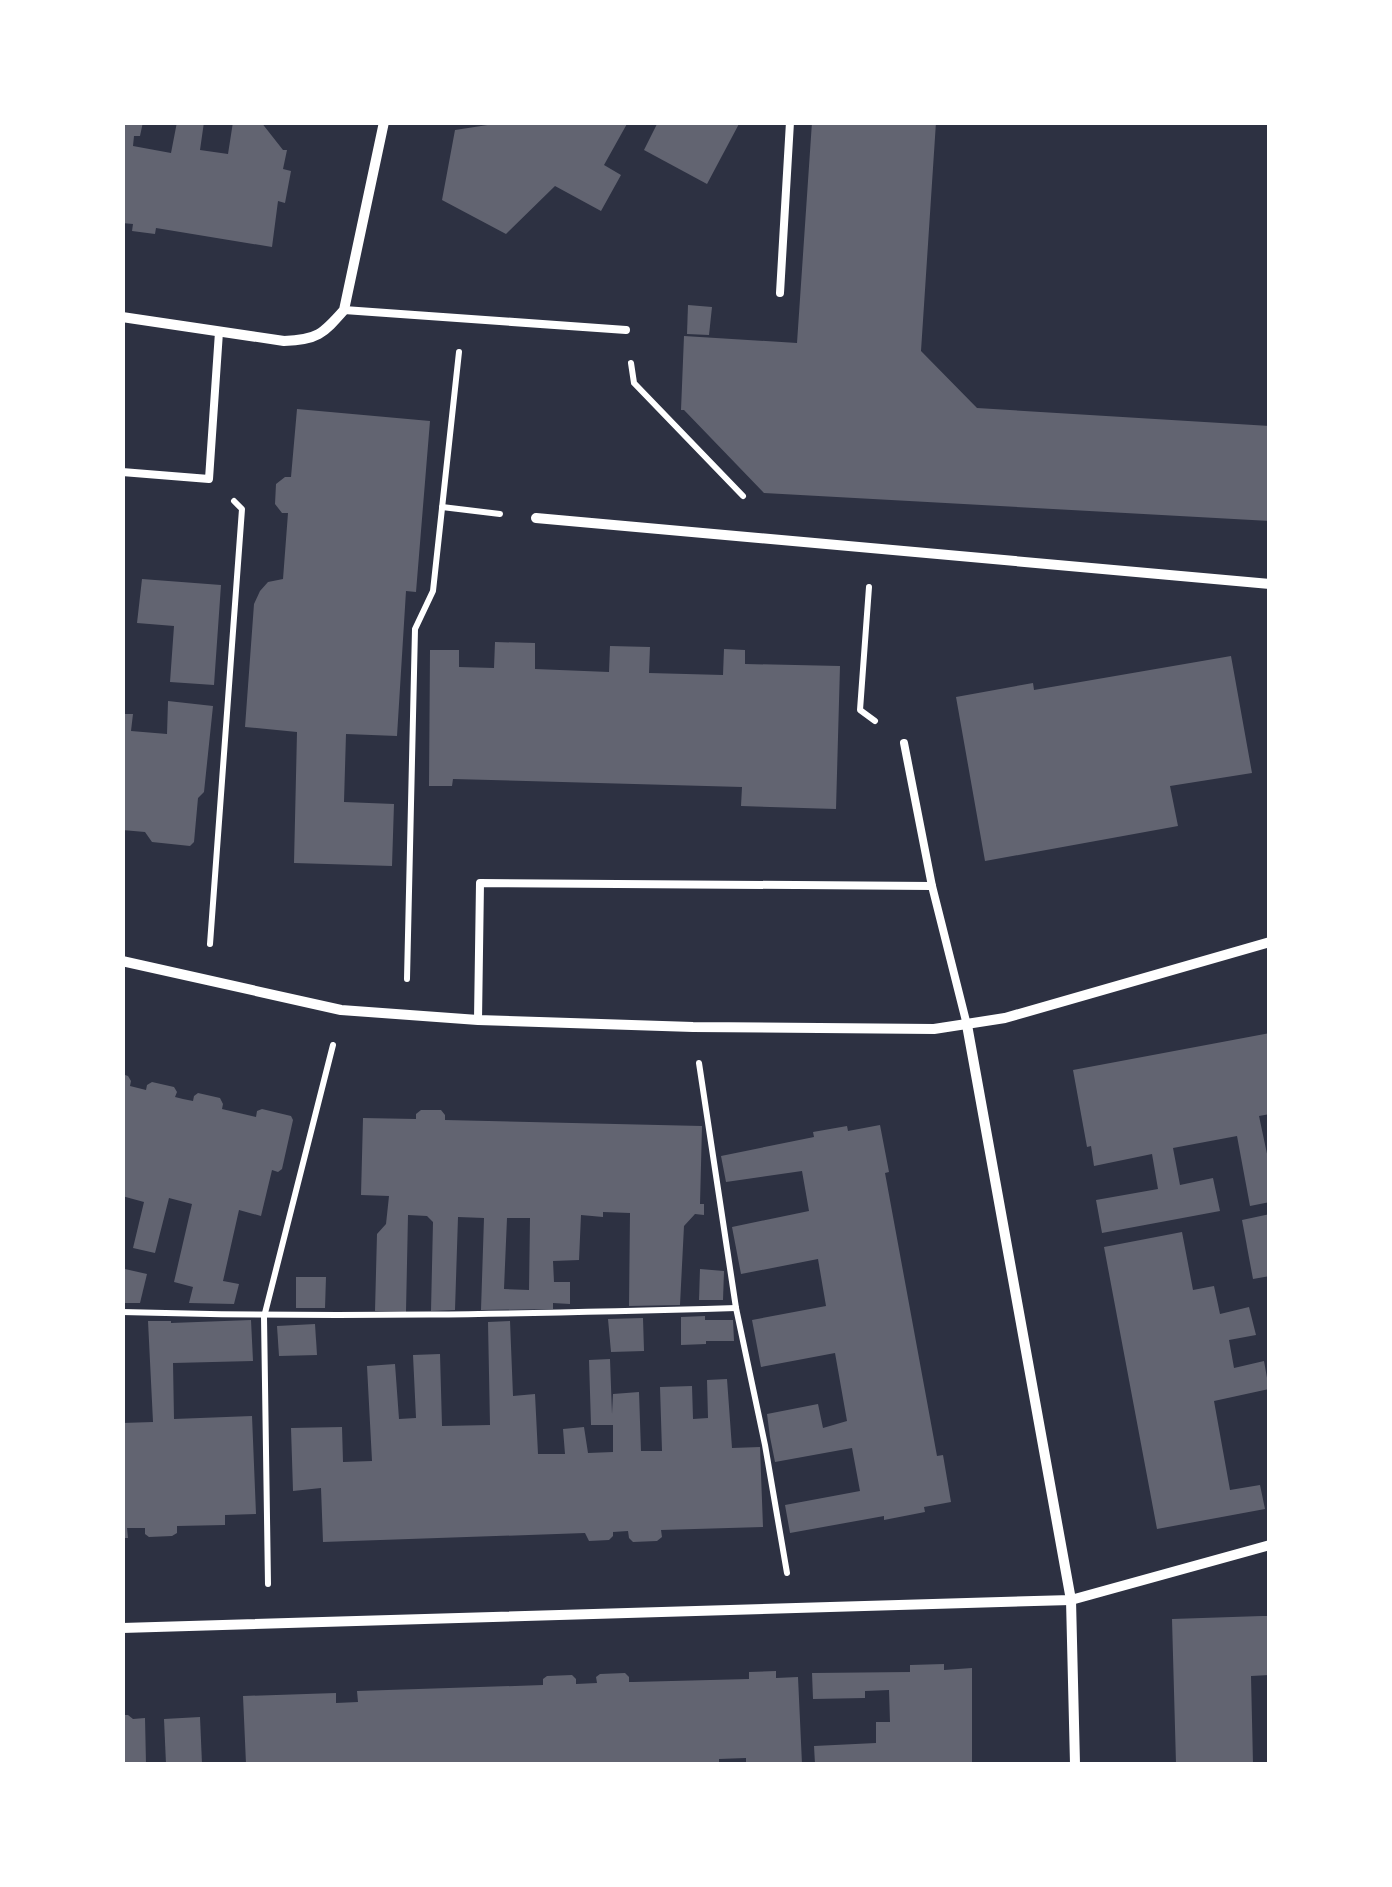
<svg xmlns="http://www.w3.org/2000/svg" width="1392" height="1887" font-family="Inter,sans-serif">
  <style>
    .building { fill: #626471; fill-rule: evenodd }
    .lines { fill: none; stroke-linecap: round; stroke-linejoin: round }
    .path { stroke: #fff; stroke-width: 6 }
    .service { stroke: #fff; stroke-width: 8 }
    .minor { stroke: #fff; stroke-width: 10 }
  </style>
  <rect width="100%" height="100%" fill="#2d3142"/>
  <g class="building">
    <path d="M122,122H143L140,136H134L133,146L171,153L177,122H204L200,150L228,154L233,122H261L283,150H287L283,169L291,171L285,203L278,201L272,247L156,228L155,234L132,231L133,224L122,223Z"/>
    <path d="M507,122H628L604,165L621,175L601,211L555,186L506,234L442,200L455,130Z"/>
    <path d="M658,122H740L707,184L644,150Z"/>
    <path d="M812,122H936L921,351L977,408L1270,426V521L764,493L684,410H681L684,336L797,343Z"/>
    <path d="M688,305L712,307L709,335L687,334Z"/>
    <path d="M297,409L430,421L416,592L406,591L397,736L346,734L344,802L394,804L392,866L294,863L297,732L245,727L254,604L260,591L268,582L283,579L288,513H282L275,504L276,484L285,477H291Z"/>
    <path d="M142,579L221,585L214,685L170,682L174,626L137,623Z"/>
    <path d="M495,642L535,643V669L609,672L610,646L650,647L649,673L723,675L724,649L745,650V664L840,666L836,809L741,806L742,787L453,779L452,786H429L430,650H459V667L494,668Z"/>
    <path d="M1231,656L1252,773L1170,786L1178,826L985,861L956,697L1033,683L1034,690Z"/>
    <path d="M168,701L213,706L204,792L198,798L194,842L190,846L152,842L145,832L122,830V714H133L131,731L167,734Z"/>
    <path d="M1270,1033V1114L1259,1116L1270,1168V1202L1250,1206L1237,1136L1173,1148L1180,1185L1213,1178L1220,1211L1102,1233L1096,1200L1158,1189L1152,1154L1094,1166L1091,1146L1087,1147L1073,1070Z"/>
    <path d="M122,1074L128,1076L131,1081L130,1086L146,1090L147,1085L152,1082L174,1087L177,1092L175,1097L183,1099L193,1101L194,1096L198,1093L220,1098L223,1104L222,1109L256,1117L257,1111L262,1109L291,1116L293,1120L282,1169L278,1172L272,1170L261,1216L239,1210L223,1281L239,1284L234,1304L189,1303L193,1287L174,1282L192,1204L169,1198L155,1253L133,1248L144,1202L122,1196Z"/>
    <path d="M421,1110H441L445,1115V1120L702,1126L700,1204H704V1215L695,1214L684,1226L680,1305L629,1306L630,1213L603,1212V1217L581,1215L579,1260L553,1261L554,1282H570V1304L553,1303V1309L481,1310L484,1218L458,1217L455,1310L431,1311L433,1222L427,1216L408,1215L406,1312L375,1311L377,1234L386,1224L389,1196L361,1195L363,1118L416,1119V1114ZM507,1218H530L529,1290L504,1289Z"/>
    <path d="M880,1125L889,1172L885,1173L937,1456L943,1455L951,1502L924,1507L925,1512L884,1520V1516L790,1533L785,1505L860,1491L852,1448L775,1462L770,1437L767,1414L818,1404L823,1428L847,1421L835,1353L761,1367L752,1320L826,1306L818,1259L741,1274L732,1227L809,1211L802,1171L726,1182L721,1156L814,1137L813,1132L847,1126L848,1131Z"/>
    <path d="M1270,1214V1276L1253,1279L1242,1220Z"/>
    <path d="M1182,1232L1193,1290L1214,1286L1220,1314L1249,1307L1256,1335L1229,1340L1234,1368L1264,1361L1269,1389L1214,1401L1230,1490L1260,1485L1265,1509L1157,1529L1104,1247Z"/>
    <path d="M125,1269L147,1274L140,1303H122V1279Z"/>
    <path d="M700,1269L724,1271L723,1300H699Z"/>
    <path d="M296,1277H326L325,1308H296Z"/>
    <path d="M705,1316V1320H733L734,1341H706V1344L681,1345V1317Z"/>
    <path d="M643,1318L644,1351L611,1352L608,1319Z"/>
    <path d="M251,1320L253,1361L173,1363L174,1419L252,1416L256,1514L225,1515V1525L177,1526V1533L172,1536L149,1537L145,1534V1528H127L128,1538H122V1423L153,1422L148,1321H171V1323Z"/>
    <path d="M510,1321L513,1396L535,1394L538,1454H565L563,1429L584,1427L588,1453L613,1452V1425H591L589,1360L610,1359L612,1414L613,1394L639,1392L641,1451H662L660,1387L692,1386L693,1419L708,1418L707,1380L727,1379L732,1448L760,1447L763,1527L661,1530L662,1537L657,1541L633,1542L629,1538L628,1531L613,1532V1536L609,1540L589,1541L585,1533L323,1542L321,1488L293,1491L291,1428L342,1427L343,1462L372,1461L367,1366L395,1364L399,1419L416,1418L413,1355L440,1354L442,1426L490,1425L488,1322Z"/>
    <path d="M315,1324L317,1355L279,1356L277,1326Z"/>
    <path d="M1262,1616H1270V1675L1251,1676L1253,1764H1176L1172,1619Z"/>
    <path d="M944,1664V1670L972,1668V1764H815L814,1746L876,1743V1722H890L889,1690L865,1691V1698L813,1699L812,1673L910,1672V1665Z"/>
    <path d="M776,1671V1678L798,1677L802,1764H746V1758L719,1759V1764H246L243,1696L336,1693V1703L358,1702L357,1691L543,1685V1679L547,1676L572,1675L576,1679V1684L597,1683L596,1677L600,1674L625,1673L629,1677V1682H633L749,1679V1672Z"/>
    <path d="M122,1715H128L133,1719L145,1718L146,1764H122Z"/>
    <path d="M200,1717L202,1764H166L164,1719Z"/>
  </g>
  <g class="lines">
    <g class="path">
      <path d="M631,363L634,383L743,496"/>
      <path d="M442,507L500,514"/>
      <path d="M869,587L860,710L875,721"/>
      <path d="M210,944L242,509L234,501"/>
      <path d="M407,979L415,629L433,591L459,352"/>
      <path d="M699,1063L736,1308L765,1445L787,1573"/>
      <path d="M122,1312C327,1318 531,1314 736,1308"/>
      <path d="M268,1584L264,1317L333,1045"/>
    </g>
    <g class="service">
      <path d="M780,293L790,122"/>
      <path d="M344,310L626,330"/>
      <path d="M122,472L209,479L219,332"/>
      <path d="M904,743L932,886"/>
      <path d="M478,1020L480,883L932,886L967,1025"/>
    </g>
    <g class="minor">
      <path d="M122,317L284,341C317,340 323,334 344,310L384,122"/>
      <path d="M536,518L1270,584"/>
      <path d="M122,961L341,1010L478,1020L693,1027L934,1029L1005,1018L1270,942"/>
      <path d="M967,1025L1071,1600L1075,1764"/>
      <path d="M122,1628L1071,1600L1270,1545"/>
    </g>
  </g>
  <rect width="1392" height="1887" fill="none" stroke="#ffffff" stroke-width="250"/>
</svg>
